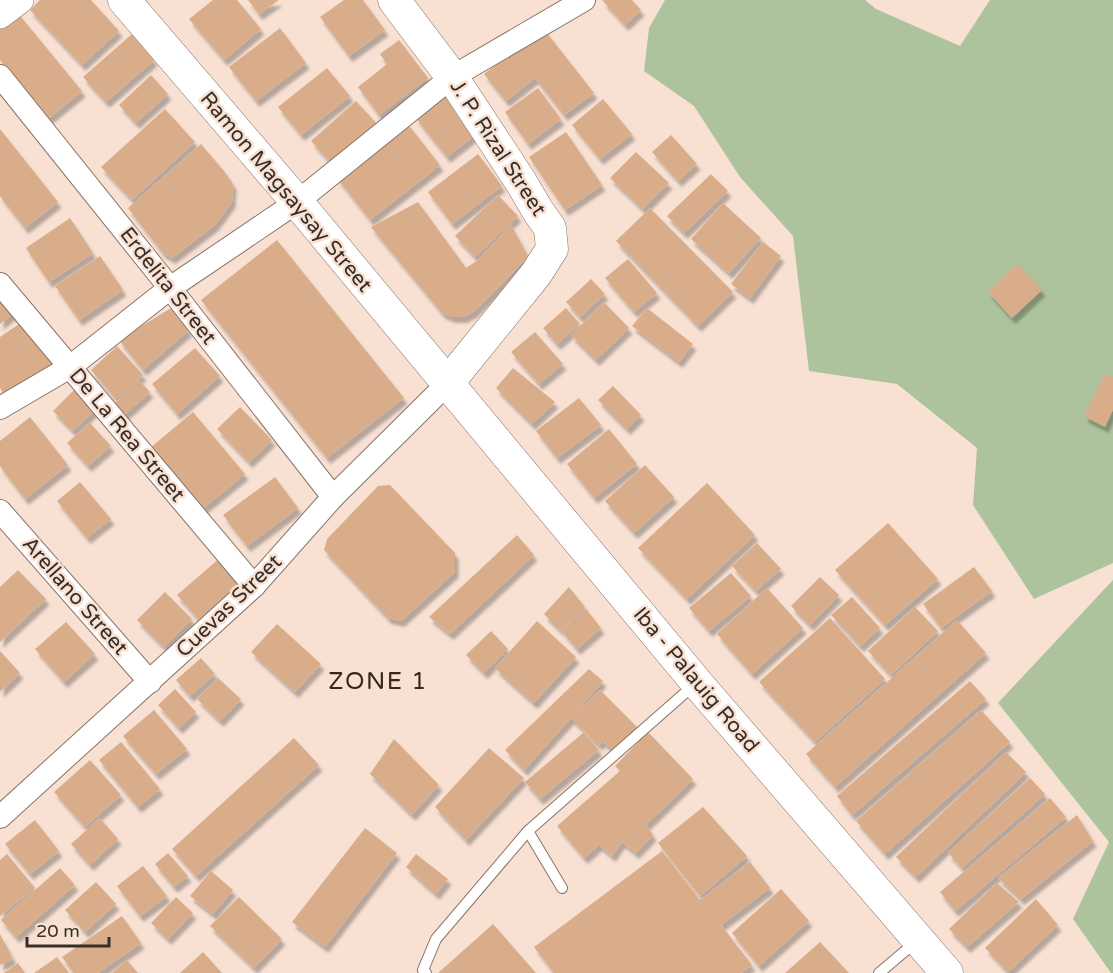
<svg xmlns="http://www.w3.org/2000/svg" width="1113" height="973" font-family="'Varela Round',sans-serif">
  <style>
    .green { fill: #adc39d }
    .building { fill: #d9ad8a; filter: url(#shadow) }
    .lines { fill: none; stroke-linecap: round; stroke-linejoin: round }
    .service-casing { stroke: #887467; stroke-width: 12 }
    .minor-casing { stroke: #887467; stroke-width: 24 }
    .tertiary-casing { stroke: #887467; stroke-width: 28 }
    .secondary-casing { stroke: #887467; stroke-width: 33 }
    .service { stroke: #fff; stroke-width: 10 }
    .minor { stroke: #fff; stroke-width: 22 }
    .tertiary { stroke: #fff; stroke-width: 27 }
    .secondary { stroke: #fff; stroke-width: 32 }
    .labels { text-anchor: middle; dominant-baseline: central; stroke-width: 5; stroke-linejoin: round; paint-order: stroke }
    .street-label { font-size: 21px; fill: #372e28; stroke: #f8e1d3 }
    .quarter-label { font-size: 24px; letter-spacing: 1.5px; fill: #37261b; stroke: #f8e1d3 }
  </style>
  <defs>
    <filter id="shadow"><feDropShadow dx="3.5" dy="6" stdDeviation="1.5" flood-color="#0004"/></filter>
  </defs>
  <rect width="100%" height="100%" fill="#f8e1d3"/>
  <g class="green">
    <path d="M665,0H865L876,9L960,46L990,0H1113V563L1034,599L973,505L977,448L897,384L809,371L793,236L740,177L694,106L644,71L649,28Z"/>
    <path d="M1113,580V973H1111L1073,919L1109,842L998,703Z"/>
  </g>
  <g class="building">
    <path d="M40,0H91L119,31L82,65L30,10Z"/>
    <path d="M213,0H237L261,29L224,60L189,19Z"/>
    <path d="M248,0H279L259,14Z"/>
    <path d="M344,0H363L385,30L349,56L320,17Z"/>
    <path d="M602,0H632L641,10L625,25Z"/>
    <path d="M12,6L82,91L48,119L0,60V17Z"/>
    <path d="M280,28L306,63L256,101L229,67Z"/>
    <path d="M543,28L594,93L564,115L535,78L506,101L484,74Z"/>
    <path d="M132,34L154,60L106,102L83,77Z"/>
    <path d="M399,40L428,78L379,115L358,87L387,64L380,54Z"/>
    <path d="M327,68L350,96L301,135L278,107Z"/>
    <path d="M151,75L168,94L136,123L119,105Z"/>
    <path d="M538,88L561,119L528,144L505,112Z"/>
    <path d="M449,91L481,130L447,157L415,117Z"/>
    <path d="M603,99L632,134L600,159L572,125Z"/>
    <path d="M356,101L381,128L336,168L311,141Z"/>
    <path d="M165,109L195,142L132,200L101,167Z"/>
    <path d="M407,123L440,165L370,220L337,178Z"/>
    <path d="M0,129L58,202L25,228L0,196Z"/>
    <path d="M566,132L602,185L565,210L529,157Z"/>
    <path d="M671,135L697,164L678,181L652,152Z"/>
    <path d="M201,144L224,171L233,184L232,202L215,225L172,258L162,252L128,208Z"/>
    <path d="M636,152L669,183L643,209L610,178Z"/>
    <path d="M478,154L502,186L452,224L428,192Z"/>
    <path d="M711,174L728,191L684,233L667,216Z"/>
    <path d="M498,195L518,216L475,257L455,236Z"/>
    <path d="M418,202L466,268L478,260L511,225L528,256L495,291L473,312L464,317H452L442,313L371,227Z"/>
    <path d="M723,203L761,238L729,273L691,239Z"/>
    <path d="M650,208L733,292L698,326L616,241Z"/>
    <path d="M70,218L93,253L49,282L26,248Z"/>
    <path d="M277,240L404,398L327,458L201,300Z"/>
    <path d="M763,242L781,256L750,298L731,284Z"/>
    <path d="M100,256L123,290L79,320L55,286Z"/>
    <path d="M628,259L657,293L634,312L605,278Z"/>
    <path d="M1017,264L1042,290L1012,318L988,292Z"/>
    <path d="M591,279L605,294L580,317L566,302Z"/>
    <path d="M0,292L16,311L0,324Z"/>
    <path d="M604,302L629,328L596,360L571,335Z"/>
    <path d="M171,308L189,330L143,370L119,340Z"/>
    <path d="M566,308L580,324L557,344L543,328Z"/>
    <path d="M647,308L693,344L679,362L632,326Z"/>
    <path d="M25,320L57,366L7,399L0,388V337Z"/>
    <path d="M535,332L563,364L539,384L511,352Z"/>
    <path d="M117,346L143,375L116,399L91,370Z"/>
    <path d="M195,348L220,376L177,414L152,384Z"/>
    <path d="M513,368L555,402L532,424L496,388Z"/>
    <path d="M1105,374L1113,378V410L1105,427L1084,416Z"/>
    <path d="M139,380L150,392L123,416L113,405Z"/>
    <path d="M613,386L641,415L627,429L598,400Z"/>
    <path d="M77,387L98,407L73,431L53,411Z"/>
    <path d="M579,398L601,425L557,458L536,431Z"/>
    <path d="M240,407L272,440L249,462L217,429Z"/>
    <path d="M193,412L245,474L202,509L150,448Z"/>
    <path d="M30,417L68,465L25,499L0,466V441Z"/>
    <path d="M90,423L111,446L88,466L67,443Z"/>
    <path d="M609,429L637,464L594,498L567,464Z"/>
    <path d="M645,465L674,497L634,533L605,501Z"/>
    <path d="M275,477L298,508L247,546L223,515Z"/>
    <path d="M80,482L111,519L87,538L57,501Z"/>
    <path d="M707,483L755,535L687,599L638,548Z"/>
    <path d="M390,485L455,553V572L401,621L388,618L324,550L327,539L378,486Z"/>
    <path d="M888,523L938,579L885,625L835,570Z"/>
    <path d="M517,535L534,555L450,634L429,617Z"/>
    <path d="M757,543L781,569L756,591L732,566Z"/>
    <path d="M221,557L245,584L201,622L177,595Z"/>
    <path d="M974,567L992,591L941,628L923,604Z"/>
    <path d="M18,570L46,599L0,642V587Z"/>
    <path d="M731,573L751,596L709,631L689,608Z"/>
    <path d="M820,577L839,595L810,625L791,606Z"/>
    <path d="M569,587L585,607L560,630L544,614Z"/>
    <path d="M767,588L803,628L752,674L717,634Z"/>
    <path d="M165,592L192,619L164,647L137,620Z"/>
    <path d="M852,597L880,628L860,646L831,615Z"/>
    <path d="M915,607L938,631L891,675L868,651Z"/>
    <path d="M586,609L601,628L577,649L561,630Z"/>
    <path d="M830,618L885,679L815,742L759,682Z"/>
    <path d="M957,620L986,653L835,787L806,754Z"/>
    <path d="M537,621L576,657L534,703L495,668Z"/>
    <path d="M66,622L95,654L64,682L35,649Z"/>
    <path d="M277,624L321,664L295,692L251,652Z"/>
    <path d="M491,631L508,649L484,673L466,655Z"/>
    <path d="M0,651L20,673L0,692Z"/>
    <path d="M201,658L215,674L190,696L176,680Z"/>
    <path d="M589,669L603,681L572,716L600,690L638,728L613,749L602,741L599,745L571,718L524,770L505,750Z"/>
    <path d="M218,678L241,699L220,721L197,699Z"/>
    <path d="M970,681L986,699L852,815L837,796Z"/>
    <path d="M175,689L196,712L179,728L158,705Z"/>
    <path d="M154,710L187,749L156,774L123,736Z"/>
    <path d="M981,710L1010,742L885,854L856,821Z"/>
    <path d="M584,732L599,750L540,799L525,782Z"/>
    <path d="M648,732L693,779L646,825L653,835L636,853L622,842L612,856L599,845L584,858L557,826L620,771L615,766Z"/>
    <path d="M294,738L319,765L196,876L172,849Z"/>
    <path d="M394,739L439,785L412,815L370,774Z"/>
    <path d="M121,742L160,789L138,807L99,760Z"/>
    <path d="M489,748L524,778L466,840L435,807Z"/>
    <path d="M1006,752L1026,772L916,877L896,857Z"/>
    <path d="M90,760L121,795L85,827L54,792Z"/>
    <path d="M1030,778L1045,794L962,868L948,853Z"/>
    <path d="M1050,798L1066,817L955,911L940,892Z"/>
    <path d="M703,807L747,856L700,896L658,843Z"/>
    <path d="M1077,815L1093,841L1021,899L998,878Z"/>
    <path d="M100,818L118,839L90,865L71,844Z"/>
    <path d="M35,820L59,851L30,874L5,844Z"/>
    <path d="M365,828L397,853L325,947L292,922Z"/>
    <path d="M662,851L700,900L750,862L770,888L721,925L752,965L741,973H554L534,947Z"/>
    <path d="M168,853L188,876L174,887L155,864Z"/>
    <path d="M7,854L35,888L0,916V860Z"/>
    <path d="M416,854L448,879L436,894L406,867Z"/>
    <path d="M143,866L167,896L140,916L117,886Z"/>
    <path d="M60,868L75,885L16,937L1,920Z"/>
    <path d="M211,871L233,890L213,914L190,896Z"/>
    <path d="M96,882L116,904L85,932L65,910Z"/>
    <path d="M997,883L1019,902L967,947L949,929Z"/>
    <path d="M781,889L809,921L759,966L732,933Z"/>
    <path d="M176,897L193,913L168,939L151,923Z"/>
    <path d="M239,897L282,939L254,968L210,926Z"/>
    <path d="M1036,899L1058,925L1008,972L985,948Z"/>
    <path d="M122,916L141,943L98,973H74L62,957Z"/>
    <path d="M493,924L536,973H438Z"/>
    <path d="M0,934L13,959L0,965Z"/>
    <path d="M820,942L849,973H785Z"/>
    <path d="M203,952L222,973H180Z"/>
    <path d="M57,957L69,973H34Z"/>
    <path d="M127,960L138,973H112Z"/>
    <path d="M18,963L25,973H4Z"/>
  </g>
  <g class="lines">
    <g class="service-casing">
      <g id="service">
        <path d="M562,888L528,831L694,685"/>
        <path d="M426,973L423,970L436,939L528,831"/>
        <path d="M879,973L917,941"/>
      </g>
    </g>
    <g class="minor-casing">
      <g id="minor">
        <path d="M0,76L170,288L333,497"/>
        <path d="M0,284L254,586"/>
        <path d="M0,408L70,367L170,288L297,202L452,77L584,0"/>
        <path d="M0,511L150,682"/>
        <path d="M0,817L254,586L333,497L447,384"/>
      </g>
    </g>
    <g class="tertiary-casing">
      <path id="tertiary" d="M0,15L20,0"/>
    </g>
    <g class="secondary-casing">
      <g id="secondary">
        <path d="M124,0L297,202L697,683L947,973"/>
        <path d="M394,0L452,77L521,182L538,211L550,228L552,249L536,274L447,384"/>
      </g>
    </g>
    <use href="#service" class="service"/>
    <use href="#minor" class="minor"/>
    <use href="#tertiary" class="tertiary"/>
    <use href="#secondary" class="secondary"/>
  </g>
  <g class="labels">
    <g class="street-label">
      <text transform="translate(498 148) rotate(57)">J. P. Rizal Street</text>
      <text transform="translate(286 192) rotate(50)">Ramon Magsaysay Street</text>
      <text transform="translate(168 286) rotate(52)">Erdelita Street</text>
      <text transform="translate(127 435) rotate(50)">De La Rea Street</text>
      <text transform="translate(75 596) rotate(49)">Arellano Street</text>
      <text transform="translate(229 606) rotate(-44)">Cuevas Street</text>
      <text transform="translate(696 680) rotate(50)">Iba - Palauig Road</text>
    </g>
    <g class="quarter-label">
      <text x="378" y="681">ZONE 1</text>
    </g>
  </g>
  <path d="M27 937v9h82v-9" fill="none" stroke="#372e28" stroke-width="3"/>
  <text x="36" y="937" font-size="18" fill="#372e28" stroke="#f8e1d3" stroke-width="4.5" paint-order="stroke">20 m</text>
</svg>
